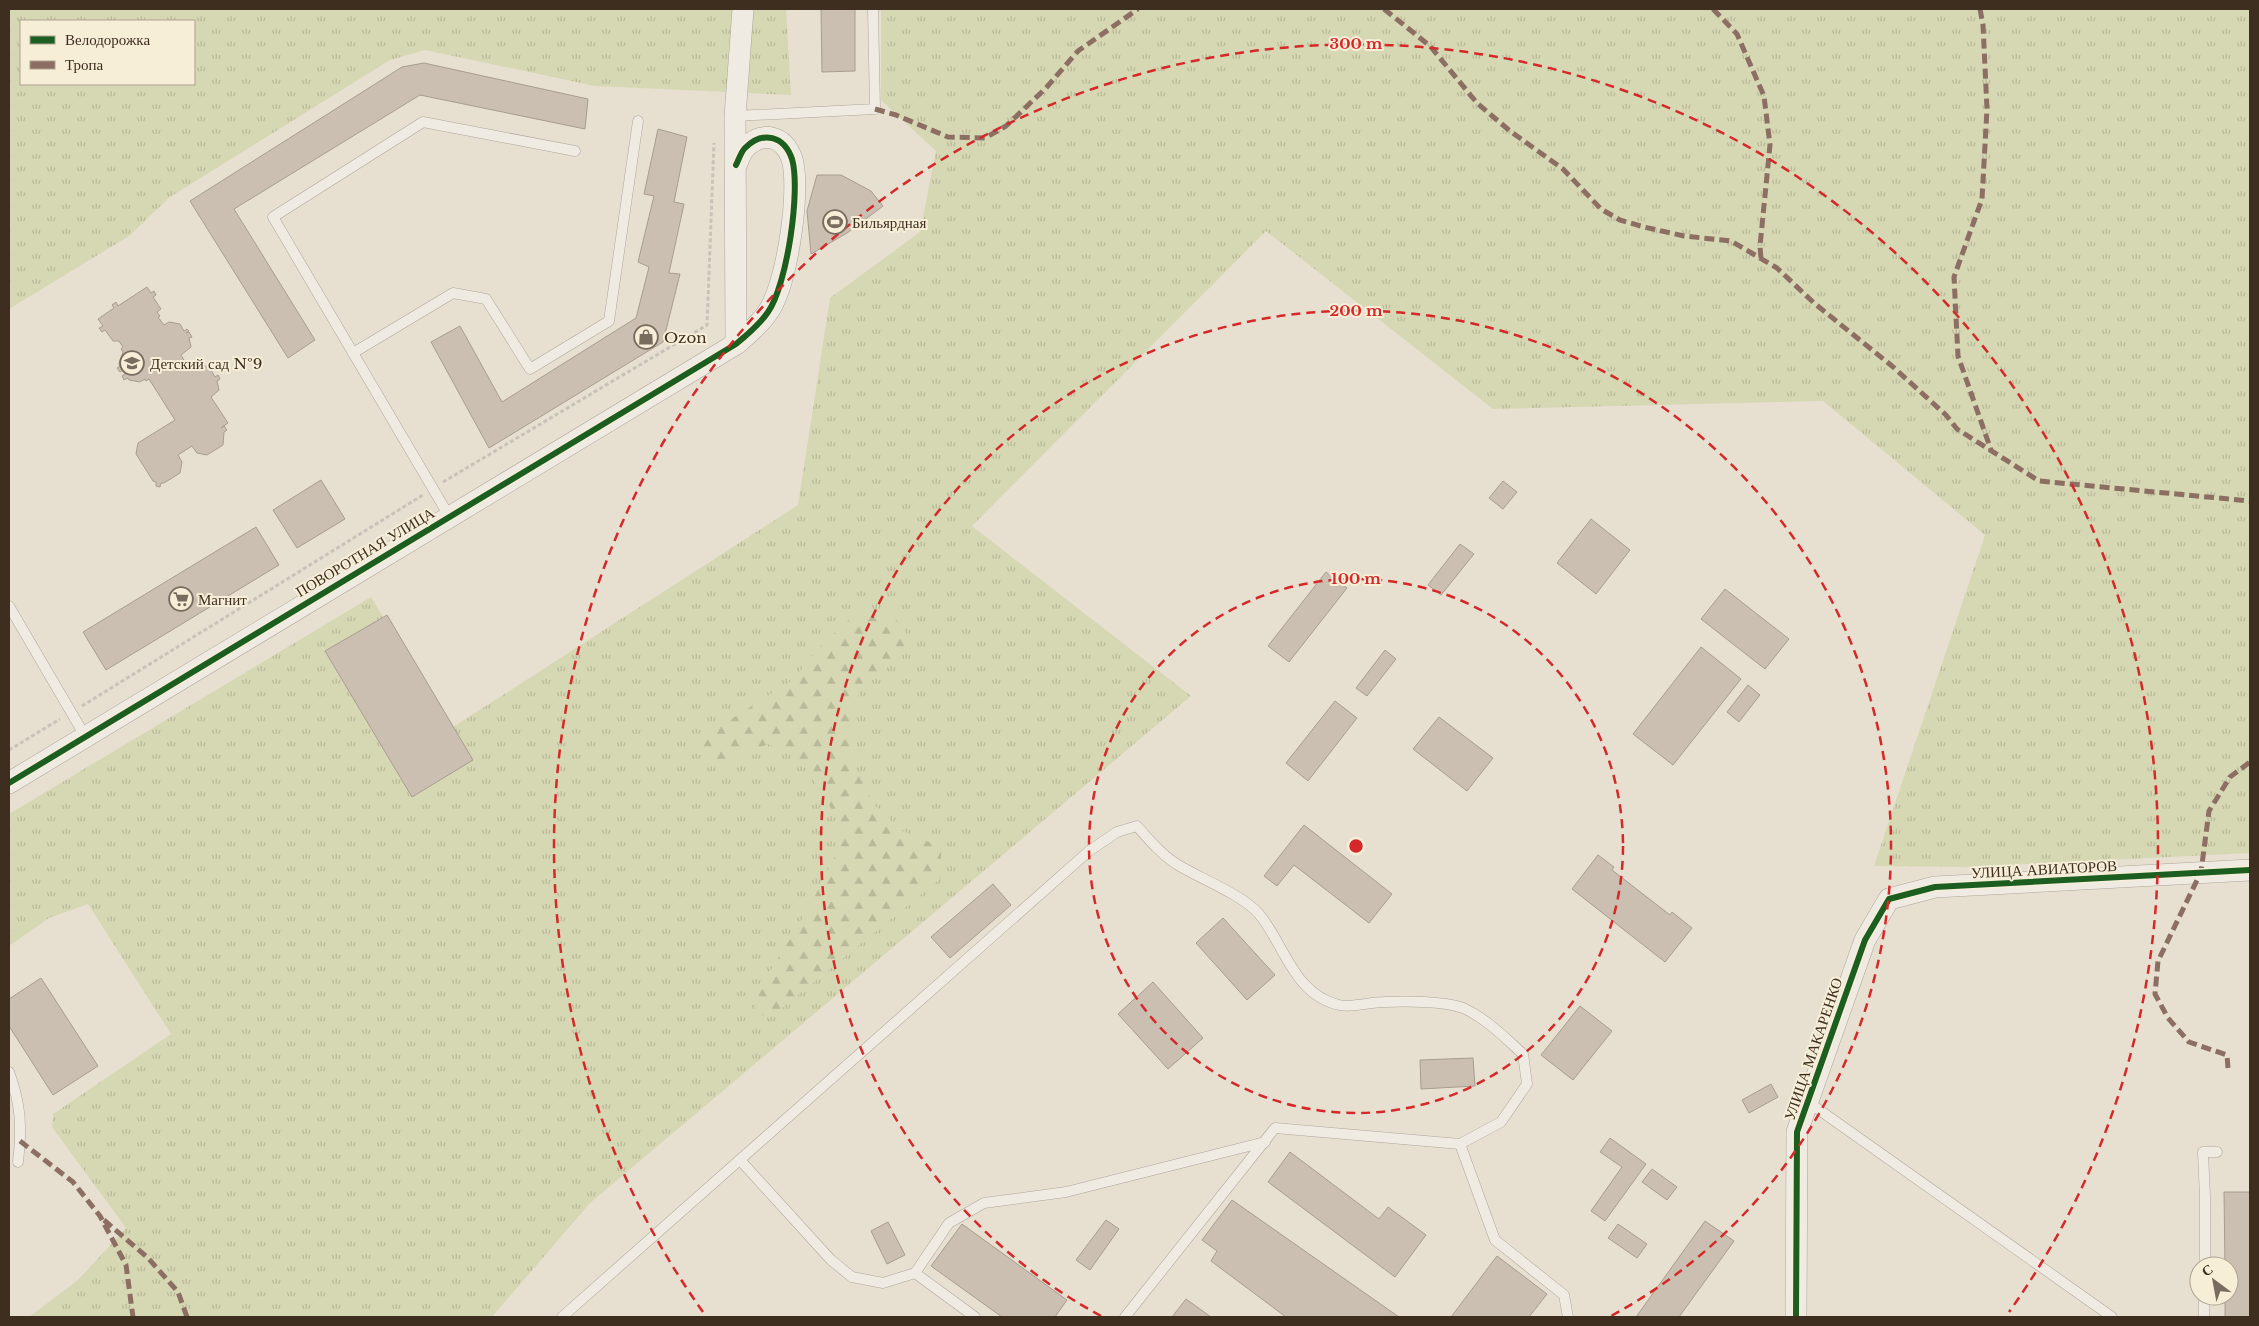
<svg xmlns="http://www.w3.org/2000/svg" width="2259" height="1326" font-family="'Libre Baskerville',serif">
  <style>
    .grass { fill: url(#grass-tufts); fill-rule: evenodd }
    .forest { fill: url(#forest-firs) }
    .building { fill: #cbbfb2; stroke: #a89c90 }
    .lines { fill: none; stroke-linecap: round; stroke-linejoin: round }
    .lane-casing { stroke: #ada599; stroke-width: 11 }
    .street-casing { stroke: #ada599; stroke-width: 22 }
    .path { stroke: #c8c2b9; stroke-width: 3; stroke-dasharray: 4 2.5; stroke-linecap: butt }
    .lane { stroke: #efebe3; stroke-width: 10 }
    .street { stroke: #efebe3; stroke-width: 21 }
    .quiet { stroke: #8d6e63; stroke-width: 5; stroke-dasharray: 10 5; stroke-linecap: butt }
    .cycleway-casing { stroke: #f7eed8; stroke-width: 9 }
    .cycleway { stroke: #1b5e20; stroke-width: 6 }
    .ring { fill: none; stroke: #d62828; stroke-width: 2.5; stroke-dasharray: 9 6 }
    .labels { text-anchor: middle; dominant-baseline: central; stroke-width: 4; stroke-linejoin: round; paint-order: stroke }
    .poi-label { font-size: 15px; fill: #3d2e20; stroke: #f7eed8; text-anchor: start }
    .street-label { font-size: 15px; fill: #3d2e20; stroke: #f7eed8 }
    .centre { fill: #d62828; stroke: #f7eed8; stroke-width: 2.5 }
    .ring-label { font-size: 15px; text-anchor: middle; font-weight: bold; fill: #d62828; stroke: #f7eed8; stroke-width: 4; stroke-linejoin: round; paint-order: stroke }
  </style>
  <defs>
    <pattern id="grass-tufts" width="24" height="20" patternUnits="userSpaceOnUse" patternTransform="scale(1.25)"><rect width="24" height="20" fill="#d6d7b3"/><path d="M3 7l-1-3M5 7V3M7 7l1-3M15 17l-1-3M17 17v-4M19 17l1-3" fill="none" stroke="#b9b99a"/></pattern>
    <pattern id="forest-firs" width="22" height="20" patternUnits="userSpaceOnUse" patternTransform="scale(1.25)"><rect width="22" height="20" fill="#d6d7b3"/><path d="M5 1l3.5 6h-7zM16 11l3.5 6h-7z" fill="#b9b99a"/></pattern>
  </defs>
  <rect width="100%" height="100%" fill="#e7e0d1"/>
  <g class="grass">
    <path d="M9,9H786L791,95L595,86L425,50L390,60L170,197L129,236L9,309ZM21,21H194V84H21Z"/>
    <path d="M881,9H2250V853L1966,867L1874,866L1985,535L1823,401L1493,409L1266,231L972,526L1191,696L590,1203L492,1317H29L78,1280L126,1228L52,1127L53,1114L171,1034L88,904L49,918L9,946V814L371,597L450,729L798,505L830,298L920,232L936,151L881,100Z"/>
  </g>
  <path class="forest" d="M891,612L908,636L900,658L863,683L850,720L851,758L874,805L902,831L941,847V878L770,1018L755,1012L757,993L811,904L838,850L835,815L819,788L799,758L768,744L717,765L703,747L714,730L793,680L822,644L855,614Z"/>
  <g class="building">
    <path d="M821,9H855V71L822,72Z"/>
    <path d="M424,63L588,99L585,129L420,95L234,209L315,340L288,358L190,201L402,67Z"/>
    <path d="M658,129L687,137L674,202L684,204L669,273L680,274L663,342L489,448L431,342L460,326L502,402L636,318L649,267L638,262L654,196L644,194Z"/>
    <path d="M817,175H841L871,191L883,206L847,233L811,254L807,211Z"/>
    <path d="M147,287L151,293L154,291L156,295L153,297L161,309L157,312L160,316L158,317L164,325L169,322L180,324L184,331L187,329L189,331L186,333L189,332L192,337L189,338L191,347L181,355L190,370L197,365H204L211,370L215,377L218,375L220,379L217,381L219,390L211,397L228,423L221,428L224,426L227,430L224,432L223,445L207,455L197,453L192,446L178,455L182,462L180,473L164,483H161L160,487L156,486V482L153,481L136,454L138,443L175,420L149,379L146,381L145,379L140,382L129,380L128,378L124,380L122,376L125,374L123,370L120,372L117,368L120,366L119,364L123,352L121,349L123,347L119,341H113L105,330L102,332L99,328L103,326L98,319L114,308L112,305L116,302L118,306Z"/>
    <path d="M321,480L345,519L297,548L273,510Z"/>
    <path d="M1503,481L1517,492L1503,509L1489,498Z"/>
    <path d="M1591,519L1630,550L1596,594L1557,563Z"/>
    <path d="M256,527L279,565L106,670L83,632Z"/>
    <path d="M1460,544L1474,554L1441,595L1428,585Z"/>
    <path d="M1326,572L1347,588L1289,662L1268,646Z"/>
    <path d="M1725,589L1789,639L1765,669L1701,619Z"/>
    <path d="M387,615L473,760L412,797L325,651Z"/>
    <path d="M1701,647L1741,679L1673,765L1633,734Z"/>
    <path d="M1385,650L1396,659L1367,696L1356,688Z"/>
    <path d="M1748,685L1760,695L1739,722L1727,712Z"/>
    <path d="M1335,701L1357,718L1308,781L1286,763Z"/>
    <path d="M1439,717L1493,758L1467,791L1413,749Z"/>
    <path d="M1304,825L1392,894L1369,923L1294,865L1277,886L1264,876Z"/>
    <path d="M1598,855L1614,867L1612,870L1670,915L1672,912L1692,928L1665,962L1572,889Z"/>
    <path d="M993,884L1011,905L950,958L931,937Z"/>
    <path d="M1223,918L1275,975L1247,1000L1196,943Z"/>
    <path d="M41,978L98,1066L53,1095L9,1026V999Z"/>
    <path d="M1153,982L1203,1038L1168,1069L1118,1014Z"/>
    <path d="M1580,1006L1612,1031L1573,1080L1541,1055Z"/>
    <path d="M1473,1058L1475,1086L1421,1089L1420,1060Z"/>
    <path d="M1771,1084L1778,1097L1749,1113L1742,1100Z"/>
    <path d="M1610,1138L1646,1164L1605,1221L1591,1211L1622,1167L1600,1152Z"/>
    <path d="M1290,1152L1379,1219L1388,1207L1426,1235L1395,1277L1268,1182Z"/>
    <path d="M1652,1169L1677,1187L1667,1200L1642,1182Z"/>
    <path d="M2224,1192H2250V1317H2225V1296H2229V1266H2225Z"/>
    <path d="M1232,1200L1399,1317H1286L1211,1261L1217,1251L1202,1240Z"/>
    <path d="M1106,1220L1119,1229L1090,1270L1076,1260Z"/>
    <path d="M1705,1221L1734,1241L1679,1317H1636Z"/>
    <path d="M888,1222L905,1255L887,1264L871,1231Z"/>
    <path d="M962,1224L1067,1300L1055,1317H1002L931,1266Z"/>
    <path d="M1618,1224L1647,1244L1637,1258L1608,1238Z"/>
    <path d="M1497,1256L1547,1294L1529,1317H1451Z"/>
    <path d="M1186,1299L1211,1317H1172Z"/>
  </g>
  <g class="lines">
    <g class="lane-casing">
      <g id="lane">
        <path d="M735,116L875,109L873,9"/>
        <path d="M353,353L453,293L486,299L530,369L609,321L638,121"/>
        <path d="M449,516L273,217L423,122L575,151"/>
        <path d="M9,606L85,736"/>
        <path d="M9,1072C21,1104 22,1128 18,1162"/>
        <path d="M1808,1102L2112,1317"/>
        <path d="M1460,1144L1495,1240L1564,1295L1568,1317"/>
        <path d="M740,1160L831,1260L852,1277L883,1283L915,1273L975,1317"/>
        <path d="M2205,1266V1197L2203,1152H2217"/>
        <path d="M915,1273L949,1223L984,1203L1066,1192L1265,1142"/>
        <path d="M562,1317L1089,851L1117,832L1137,826C1150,841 1162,855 1178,865C1201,879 1243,895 1259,914C1285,945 1293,994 1339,1005C1352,1008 1370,1002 1384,1002C1405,1001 1444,1001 1463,1008C1486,1018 1505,1038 1523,1054L1527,1084L1501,1122L1460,1144L1275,1128L1125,1317"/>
        <path d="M2204,1317V1296"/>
      </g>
    </g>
    <g class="street-casing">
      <g id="street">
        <path d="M736,344L735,116L743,9"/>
        <path d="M9,783L736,344C747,335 760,324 768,312C787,285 801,190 792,159C784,136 763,130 745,148C741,152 739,159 736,165"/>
        <path d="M1796,1317L1797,1132L1865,940L1889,899L1935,887L2250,870"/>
      </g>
    </g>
    <g class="path">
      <path d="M443,482L707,325L714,143"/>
      <path d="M82,706L423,495"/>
      <path d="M9,750L60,719"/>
    </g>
    <use href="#lane" class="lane"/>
    <use href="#street" class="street"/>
    <g class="quiet">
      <path d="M1384,9L1430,46L1477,103L1510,131L1563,169L1601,209L1620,220L1644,227L1684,236L1731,241L1777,268L1814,303L1892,366L1946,415L1957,429L2039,481L2250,501"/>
      <path d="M1713,9L1737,34L1764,96L1770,145L1760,246L1761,259"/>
      <path d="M1980,9L1983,25L1987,109L1982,199L1954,277L1958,356L1991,450"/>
      <path d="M875,109L896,115L948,137L985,138L1006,126L1046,88L1078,51L1138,9"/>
      <path d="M2228,1068L2227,1055L2189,1042L2168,1018L2155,994L2158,961L2201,872L2209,811L2230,777L2250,762"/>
      <path d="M20,1141L73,1182L100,1216L126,1265L133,1317"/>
      <path d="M104,1220L148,1258L178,1292L187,1317"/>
    </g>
    <g class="cycleway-casing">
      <g id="cycleway">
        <path d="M9,783L736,344C747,335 760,324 768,312C787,285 801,190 792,159C784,136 763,130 745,148C741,152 739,159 736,165"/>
        <path d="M1796,1317L1797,1132L1865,940L1889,899L1935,887L2250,870"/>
      </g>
    </g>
    <use href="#cycleway" class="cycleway"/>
  </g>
  <g class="ring">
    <circle cx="1356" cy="846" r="267"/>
    <path d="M1101 1316A535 535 0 1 1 1611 1316"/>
    <path d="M703 1312A802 802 0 1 1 2009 1312"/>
  </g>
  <defs>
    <g id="stadium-ring" transform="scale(1.25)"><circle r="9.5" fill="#f7eed8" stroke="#786c5e" stroke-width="1.5"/><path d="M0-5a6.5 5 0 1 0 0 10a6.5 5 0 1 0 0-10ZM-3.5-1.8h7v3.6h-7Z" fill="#786c5e"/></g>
    <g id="shop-ring" transform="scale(1.25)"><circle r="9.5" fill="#f7eed8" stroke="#786c5e" stroke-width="1.5"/><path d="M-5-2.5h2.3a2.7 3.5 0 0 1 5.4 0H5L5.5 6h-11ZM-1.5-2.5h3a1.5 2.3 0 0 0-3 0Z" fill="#786c5e"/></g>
    <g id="school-ring" transform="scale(1.25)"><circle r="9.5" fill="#f7eed8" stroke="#786c5e" stroke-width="1.5"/><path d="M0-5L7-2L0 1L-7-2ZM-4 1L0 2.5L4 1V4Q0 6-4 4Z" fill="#786c5e"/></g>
    <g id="supermarket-ring" transform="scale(1.25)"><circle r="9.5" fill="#f7eed8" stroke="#786c5e" stroke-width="1.5"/><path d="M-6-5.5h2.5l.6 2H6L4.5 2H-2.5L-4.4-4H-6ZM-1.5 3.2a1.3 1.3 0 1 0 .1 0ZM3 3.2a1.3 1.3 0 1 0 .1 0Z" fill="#786c5e"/></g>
  </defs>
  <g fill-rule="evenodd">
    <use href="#stadium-ring" x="835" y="222"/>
    <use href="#shop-ring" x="646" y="337"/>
    <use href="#school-ring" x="132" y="363"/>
    <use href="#supermarket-ring" x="181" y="599"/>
  </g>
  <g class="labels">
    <g class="poi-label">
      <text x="852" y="222">Бильярдная</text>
      <text x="664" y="337">Ozon</text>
      <text x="150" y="363">Детский сад №9</text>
      <text x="198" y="599">Магнит</text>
    </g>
    <g class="street-label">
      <text transform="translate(365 552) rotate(-31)">ПОВОРОТНАЯ УЛИЦА</text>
      <text transform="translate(2044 869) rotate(-3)">УЛИЦА АВИАТОРОВ</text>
      <text transform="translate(1813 1049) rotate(-71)">УЛИЦА МАКАРЕНКО</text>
    </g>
  </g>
  <circle cx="1356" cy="846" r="8" class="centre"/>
  <g class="ring-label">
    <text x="1356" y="49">300 m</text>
    <text x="1356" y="316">200 m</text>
    <text x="1356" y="584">100 m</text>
  </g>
  <rect width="2259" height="1326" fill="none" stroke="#3d2e20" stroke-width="20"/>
  <rect x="20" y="20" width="175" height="65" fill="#f7eed8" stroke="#ada18e"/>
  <rect x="30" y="36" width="25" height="8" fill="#1b5e20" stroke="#ada18e"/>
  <text x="65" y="45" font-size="15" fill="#3d2e20">Велодорожка</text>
  <rect x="30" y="61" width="25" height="8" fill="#8d6e63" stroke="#ada18e"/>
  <text x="65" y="70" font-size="15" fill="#3d2e20">Тропа</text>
  <g transform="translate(2214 1281) rotate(328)"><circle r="24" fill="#f7eed8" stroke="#ada18e"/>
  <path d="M0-4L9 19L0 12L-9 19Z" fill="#786c5e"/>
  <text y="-8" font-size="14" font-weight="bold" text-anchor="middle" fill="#3d2e20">С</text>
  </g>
</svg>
